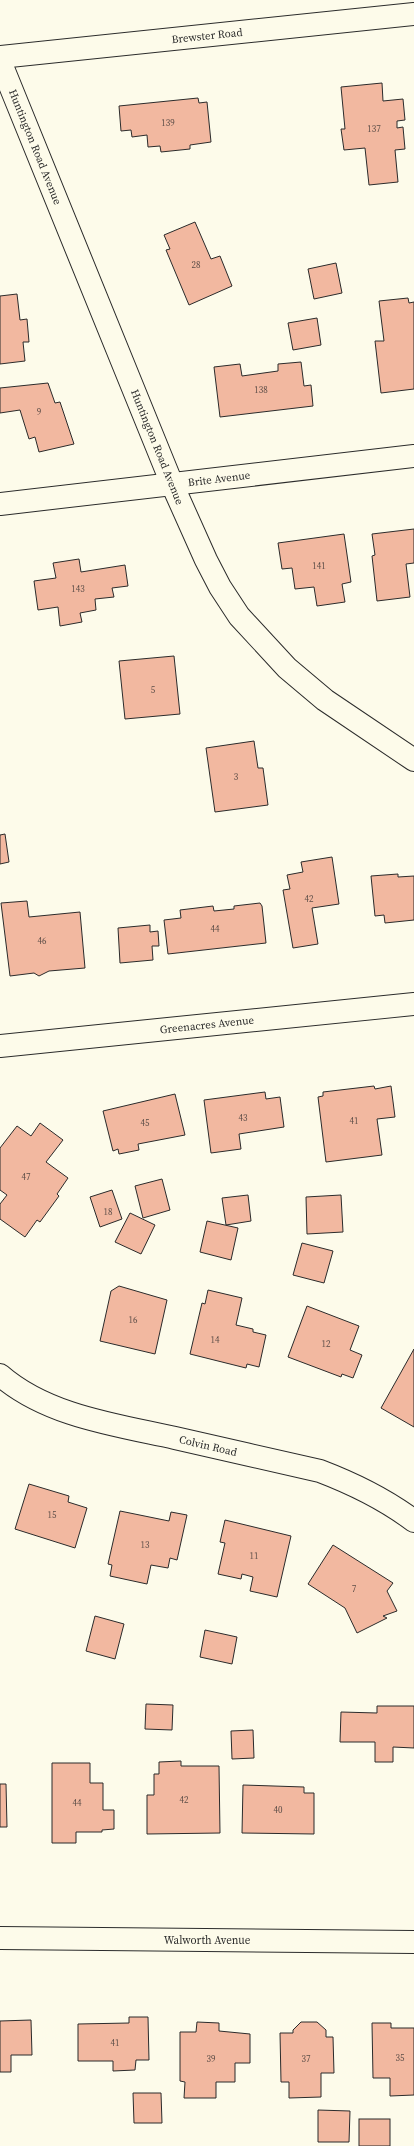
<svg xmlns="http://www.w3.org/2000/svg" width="414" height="2146" font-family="'Source Serif 4',serif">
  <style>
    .building { fill: #f2b8a0; stroke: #2b2b2b }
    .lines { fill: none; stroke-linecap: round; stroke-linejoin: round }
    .minor-casing { stroke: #2b2b2b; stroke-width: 24 }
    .tertiary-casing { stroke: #2b2b2b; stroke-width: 24 }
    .minor { stroke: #fdfbea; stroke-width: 22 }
    .tertiary { stroke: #fdfbea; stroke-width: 22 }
    .labels { text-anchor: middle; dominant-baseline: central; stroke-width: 3; stroke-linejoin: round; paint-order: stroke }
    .number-label { font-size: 9px; fill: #5d4e48 }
    .street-label { font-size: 11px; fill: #2b2b2b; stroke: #fdfbea }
  </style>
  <rect width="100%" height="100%" fill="#fdfbea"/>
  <g class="building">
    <path d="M382,83L383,101L403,99L405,120L397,121V128L403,127L405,149L395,150L398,182L369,185L365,148L344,150L341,129H345L341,87Z"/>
    <path d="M198,98L199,103L207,102L211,142L190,145V149L161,152L160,146L148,147L147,135L132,137L131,130L121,131L119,106Z"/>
    <path d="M195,222L211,259L220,256L232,286L189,305L166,250L170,249L164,235Z"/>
    <path d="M336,263L342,293L314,299L308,269Z"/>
    <path d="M17,294L20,320L27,319L29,342H23L25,361L0,364V296Z"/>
    <path d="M408,298L409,303L414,302V389L381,393L375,341H384L379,301Z"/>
    <path d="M317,318L321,345L293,350L288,323Z"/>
    <path d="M301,362L304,386L311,385L313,406L220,417L214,367L240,364L242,376L278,371V364Z"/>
    <path d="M48,383L55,403L60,402L74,444L39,452L35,437L29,439L20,410L0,413V388Z"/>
    <path d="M414,529V563L406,564L410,597L377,601L372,556L375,555L372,534Z"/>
    <path d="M344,534L351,582L342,584L345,602L317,606L314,587L295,589L292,568L282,569L278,543Z"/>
    <path d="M79,559L81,572L125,565L128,586L112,588L114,597L95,599L96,610L80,613L82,622L60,626L58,607L38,610L34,581L56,578L53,563Z"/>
    <path d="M174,656L180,714L125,719L119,661Z"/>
    <path d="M254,741L258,768H263L268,805L215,812L206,748Z"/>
    <path d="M5,834L9,862L0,864V835Z"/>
    <path d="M332,857L339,904L312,908L318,944L293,948L283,890L290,889L287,875L303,872L301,862Z"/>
    <path d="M398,874V877L414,876V920L385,923L384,915L375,916L371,876Z"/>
    <path d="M27,901L29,917L80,912L85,968L49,971L39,976L34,973L10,976L1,903Z"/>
    <path d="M260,903L262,906L266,943L168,954L164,920L181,918L180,910L213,906L214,911L234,909V906Z"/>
    <path d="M150,925V932L158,931L159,946H152L153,960L120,963L118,928Z"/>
    <path d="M374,1086L375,1089L391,1086L395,1117L377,1119L382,1155L326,1162L318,1097L323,1096V1092Z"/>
    <path d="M265,1092L266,1099L280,1097L284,1127L239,1134L241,1149L211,1153L204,1100Z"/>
    <path d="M175,1094L185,1135L138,1144L139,1150L119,1154L118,1149L113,1151L103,1111Z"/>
    <path d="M40,1123L63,1140L46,1162L68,1178L57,1194L59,1196L40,1222L37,1220L25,1237L0,1219V1204L7,1195L0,1190V1148L17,1126L31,1136Z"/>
    <path d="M162,1179L170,1210L143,1218L135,1186Z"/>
    <path d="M112,1190L122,1219L100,1227L90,1197Z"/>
    <path d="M248,1195L251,1221L226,1225L222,1198Z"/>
    <path d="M341,1195L343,1232L307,1234L306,1197Z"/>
    <path d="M130,1213L155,1225L141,1254L115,1242Z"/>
    <path d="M207,1221L238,1228L231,1260L200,1252Z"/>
    <path d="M302,1243L333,1251L324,1283L293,1275Z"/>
    <path d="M119,1286L167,1300L155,1354L100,1341L111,1291Z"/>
    <path d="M208,1290L242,1298L236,1325L253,1329V1332L266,1335L259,1367L247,1364L246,1368L190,1354L202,1303L205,1304Z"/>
    <path d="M307,1306L359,1326L350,1350L362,1355L353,1378L342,1374L341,1377L288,1357Z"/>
    <path d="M414,1349V1427L381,1408Z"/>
    <path d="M29,1484L69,1496L68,1502L87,1508L75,1548L15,1529Z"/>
    <path d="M120,1511L169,1521L171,1512L187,1515L177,1560L170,1558L168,1568L151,1565L147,1584L110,1576L112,1565L108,1564Z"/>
    <path d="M225,1520L291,1536L277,1597L250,1591L253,1577L242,1574L241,1579L218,1574L225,1543L220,1542Z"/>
    <path d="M333,1545L393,1583L387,1591L397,1611L383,1616L387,1618L357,1633L345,1608L308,1584Z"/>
    <path d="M95,1616L124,1624L115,1659L86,1651Z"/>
    <path d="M205,1630L237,1637L232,1664L200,1657Z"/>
    <path d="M146,1704L173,1705L172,1730L145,1729Z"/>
    <path d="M377,1706H414V1748L393,1747V1762H375V1742H340L341,1712L377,1713Z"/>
    <path d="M253,1730L254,1758L232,1759L231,1731Z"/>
    <path d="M181,1761V1766H219L220,1833L147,1834V1795H154V1774H159V1762Z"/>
    <path d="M52,1763H90V1783H103V1810H114V1829L102,1830V1832H76V1843H52Z"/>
    <path d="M0,1784H6L7,1827H0Z"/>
    <path d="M243,1785L304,1787V1793H314V1834L242,1833Z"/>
    <path d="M129,2017H148L149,2060H136L135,2070L113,2071V2061H78V2024L129,2023Z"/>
    <path d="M31,2020L32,2055H11V2072H0V2021Z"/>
    <path d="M197,2022L219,2023V2031L250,2034V2063H235V2082H216V2098H184L185,2082L180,2081V2032H196Z"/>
    <path d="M301,2022H317L326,2030V2037H333L334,2073H321V2097L289,2098V2082H281L280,2033H293V2030Z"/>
    <path d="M372,2023H391V2028H414V2095L390,2096V2078H373Z"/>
    <path d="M133,2093H161L162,2123H134Z"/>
    <path d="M318,2110L350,2111L349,2142H318Z"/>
    <rect x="359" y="2119" width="31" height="27"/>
  </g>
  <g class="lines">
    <g class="minor-casing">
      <g id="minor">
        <path d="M0,57L414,14"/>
        <path d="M0,61L172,484L206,560L220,587L239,616L287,668L325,700L414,760"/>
        <path d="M0,504L414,456"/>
        <path d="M0,1046L414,1004"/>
        <path d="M0,1375C47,1416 116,1425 175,1438C223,1449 272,1460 320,1471C354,1484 385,1499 414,1521"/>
      </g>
    </g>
    <g class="tertiary-casing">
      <path id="tertiary" d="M0,1938L414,1942"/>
    </g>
    <use href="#minor" class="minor"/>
    <use href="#tertiary" class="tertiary"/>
  </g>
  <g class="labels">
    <g class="number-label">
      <text x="168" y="123">139</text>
      <text x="374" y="129">137</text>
      <text x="196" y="265">28</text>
      <text x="261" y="390">138</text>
      <text x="39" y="412">9</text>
      <text x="319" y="566">141</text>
      <text x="78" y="589">143</text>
      <text x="153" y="690">5</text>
      <text x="236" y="777">3</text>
      <text x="309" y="899">42</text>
      <text x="215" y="929">44</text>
      <text x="42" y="941">46</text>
      <text x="243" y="1118">43</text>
      <text x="354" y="1121">41</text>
      <text x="145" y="1123">45</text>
      <text x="26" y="1177">47</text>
      <text x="108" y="1212">18</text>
      <text x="133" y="1320">16</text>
      <text x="215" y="1340">14</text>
      <text x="326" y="1344">12</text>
      <text x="52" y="1515">15</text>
      <text x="145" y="1545">13</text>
      <text x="254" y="1556">11</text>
      <text x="354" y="1589">7</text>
      <text x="184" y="1800">42</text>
      <text x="77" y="1803">44</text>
      <text x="278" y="1810">40</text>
      <text x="115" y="2043">41</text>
      <text x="400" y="2058">35</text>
      <text x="211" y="2059">39</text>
      <text x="306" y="2059">37</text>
    </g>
    <g class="street-label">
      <text transform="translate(207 36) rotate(-6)">Brewster Road</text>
      <text transform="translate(35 147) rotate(68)">Huntington Road Avenue</text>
      <text transform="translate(157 447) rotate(68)">Huntington Road Avenue</text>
      <text transform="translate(219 479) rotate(-7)">Brite Avenue</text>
      <text transform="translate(207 1025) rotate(-6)">Greenacres Avenue</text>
      <text transform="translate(208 1446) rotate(13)">Colvin Road</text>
      <text x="207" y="1940">Walworth Avenue</text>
    </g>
  </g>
</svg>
